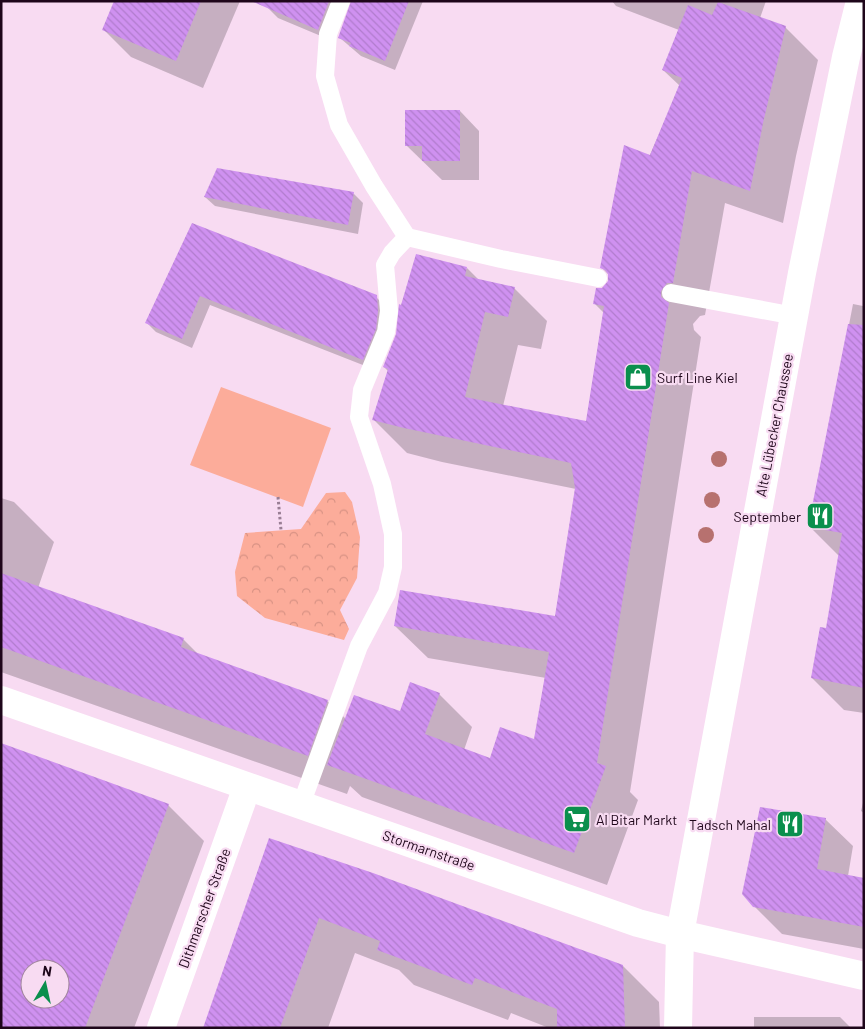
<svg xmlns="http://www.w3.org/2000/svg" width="865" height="1029" font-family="Barlow,sans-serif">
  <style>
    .grass { fill: #fcac9a }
    .park { fill: url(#park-crowns) }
    .shadow { fill: #0003; fill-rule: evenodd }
    .building { fill: url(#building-back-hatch); fill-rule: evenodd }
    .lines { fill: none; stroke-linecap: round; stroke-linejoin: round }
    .path { stroke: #997e94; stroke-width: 3; stroke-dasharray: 2.5 2.5; stroke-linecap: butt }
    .lane { stroke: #fff; stroke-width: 18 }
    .street { stroke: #fff; stroke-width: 28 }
    .secondary { stroke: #fff; stroke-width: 28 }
    .tree { fill: #b7716f }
    .labels { text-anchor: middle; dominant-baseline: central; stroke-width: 4.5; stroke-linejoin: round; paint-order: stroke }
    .poi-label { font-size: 14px; fill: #1e061a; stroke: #f8dbf2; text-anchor: start }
    .street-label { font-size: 14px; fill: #1e061a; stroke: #f8dbf2 }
  </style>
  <defs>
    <pattern id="park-crowns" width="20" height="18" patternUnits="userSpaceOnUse" patternTransform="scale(1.25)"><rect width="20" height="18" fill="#fcac9a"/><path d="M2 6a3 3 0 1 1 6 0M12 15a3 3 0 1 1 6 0" fill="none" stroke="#d89284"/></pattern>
    <pattern id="building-back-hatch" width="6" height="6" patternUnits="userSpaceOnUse" patternTransform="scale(1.25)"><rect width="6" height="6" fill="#cf91f0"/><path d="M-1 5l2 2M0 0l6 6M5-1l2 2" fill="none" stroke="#b17ccd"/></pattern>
  </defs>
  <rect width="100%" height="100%" fill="#f8dbf2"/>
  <path class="grass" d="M221,387L331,428L303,507L190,465Z"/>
  <path class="park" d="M345,492L352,502L360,537L357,578L340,610L349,629L344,640L265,618L237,596L235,572L245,533L301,529L326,493Z"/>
  <g class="shadow">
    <path d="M116,1H240L203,88L131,57L104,30Z"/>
    <path d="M271,1H348L328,39L278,18L268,8Z"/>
    <path d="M352,1H423L395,70L361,56L340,38Z"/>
    <path d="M612,1H766L760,18L785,27L818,60L796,156L783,223L725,203L705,315L700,316L693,324L694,330L701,337L630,792L638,800L607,885L362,797L350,786L347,794L1,672V498L14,502L54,542L38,588L183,639L199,655L327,701L346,719L400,712L439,694L472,727L464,750L491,760L535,741L546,678L428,658L395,626L556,618L576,489L442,462L407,453L374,420L389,372L384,367L467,268L479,280L514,288L547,321L541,349L518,345L503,406L587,422L604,313L594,303L610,281L609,275L601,267L680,86L663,70L679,30L616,6Z"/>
    <path d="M460,111L479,131V180H442L406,145Z"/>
    <path d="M353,193L363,203L358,234L215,206L205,197Z"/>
    <path d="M192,224L376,297L386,307L373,369L210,305L192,348L156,332L146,322Z"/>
    <path d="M864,303V713L844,710L812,678L827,630L839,556L810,527L853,304L863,306Z"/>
    <path d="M864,799V813L861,811Z"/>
    <path d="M168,805L204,841L134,1028H18L1,1000ZM30,969H60V999H30Z"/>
    <path d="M825,819L853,846L848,876L864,879V949L782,934L754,906Z"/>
    <path d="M270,840L623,966L659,1002L660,1028H549L511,1013L508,1020L414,985L399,970L355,953L328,1028H204Z"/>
    <path d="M754,1017H840L851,1028H754Z"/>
  </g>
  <g class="building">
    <path d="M114,1H201L176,61L102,30Z"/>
    <path d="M251,1H329L318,30Z"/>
    <path d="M351,1H409L385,61L349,46L351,43L338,38Z"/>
    <path d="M718,2L786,26L763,123L750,191L692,171L673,283H667L661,291V297L669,303L597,763L606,766L574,853L327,765L354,695L400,711L410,682L440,693L425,734L490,758L500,727L534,739L549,652L394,626L400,590L555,616L575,488L571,463L404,428L372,420L388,369L383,367L396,334L399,304L401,305L416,254L467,267L465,276L515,287L508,317L485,312L465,397L586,421L604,306L593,304L596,288H602L608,281V274L605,270L600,268L624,145L650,155L682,78L662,70L688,5L712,15Z"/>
    <path d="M405,110H460V161H422V146H405Z"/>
    <path d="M217,168L354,192L348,225L204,197Z"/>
    <path d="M192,223L377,295L378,311L376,329L363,360L200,296L182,339L145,323Z"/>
    <path d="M848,324L864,325V688L811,678L820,627L826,628L842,533L808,527Z"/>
    <path d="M1,573L184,638L181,647L328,700L308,756L1,647Z"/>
    <path d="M1,743L169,804L85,1028H1ZM30,969H60V999H30Z"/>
    <path d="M760,807L826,818L817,869L864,878V927L753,907L742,894Z"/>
    <path d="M269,838L373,873L623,965L625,1028H557V1009L475,978L472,985L377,950L380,941L319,918L280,1028H203Z"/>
  </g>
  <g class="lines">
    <path class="path" d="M278,497L281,530"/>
    <g class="lane">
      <path d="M407,237L501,259L598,278"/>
      <path d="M671,293L795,316"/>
      <path d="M301,805L359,646L387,593L393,567V534L382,484L359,417L362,390L386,332L389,311L385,265L392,253L407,237L374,186L339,125L325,76L328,34L341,1"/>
    </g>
    <g class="street">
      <path d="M1,700L638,923L680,934L864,976"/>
      <path d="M161,1028L247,787"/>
    </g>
    <path class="secondary" d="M678,1028L680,934L802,273L846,57L860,1"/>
  </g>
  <g class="tree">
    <circle cx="719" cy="459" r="8"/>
    <circle cx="712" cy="500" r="8"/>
    <circle cx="706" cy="535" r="8"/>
  </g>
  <defs>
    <g id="shop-square" transform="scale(1.4375)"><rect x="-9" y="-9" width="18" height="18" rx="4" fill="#0a8f4d" stroke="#f8dbf2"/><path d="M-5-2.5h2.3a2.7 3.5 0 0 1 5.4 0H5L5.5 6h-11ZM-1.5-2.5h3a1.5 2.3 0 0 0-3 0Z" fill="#fff"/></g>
    <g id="restaurant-square" transform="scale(1.4375)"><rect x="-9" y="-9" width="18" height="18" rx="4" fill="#0a8f4d" stroke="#f8dbf2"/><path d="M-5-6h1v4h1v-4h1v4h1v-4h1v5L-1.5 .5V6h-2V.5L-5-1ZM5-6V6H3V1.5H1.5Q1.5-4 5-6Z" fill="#fff"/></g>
    <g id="supermarket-square" transform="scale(1.4375)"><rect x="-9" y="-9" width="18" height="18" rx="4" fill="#0a8f4d" stroke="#f8dbf2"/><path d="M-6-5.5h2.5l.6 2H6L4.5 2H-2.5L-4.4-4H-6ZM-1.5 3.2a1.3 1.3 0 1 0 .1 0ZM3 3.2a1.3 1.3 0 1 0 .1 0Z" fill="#fff"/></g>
  </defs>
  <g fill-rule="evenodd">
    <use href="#shop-square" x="638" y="377"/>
    <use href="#restaurant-square" x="820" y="516"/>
    <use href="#supermarket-square" x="577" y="819"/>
    <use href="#restaurant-square" x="790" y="824"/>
  </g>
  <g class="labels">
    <g class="poi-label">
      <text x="657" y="377">Surf Line Kiel</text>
      <text x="801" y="516" text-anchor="end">September</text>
      <text x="596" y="819">Al Bitar Markt</text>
      <text x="771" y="824" text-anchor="end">Tadsch Mahal</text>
    </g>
    <g class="street-label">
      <text transform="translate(774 425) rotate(-79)">Alte Lübecker Chaussee</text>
      <text transform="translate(429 850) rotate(19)">Stormarnstraße</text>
      <text transform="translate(204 908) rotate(-70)">Dithmarscher Straße</text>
    </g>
  </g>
  <rect width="865" height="1029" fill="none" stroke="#1e061a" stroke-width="5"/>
  <g transform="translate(45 984) rotate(9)"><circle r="24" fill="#f8dbf2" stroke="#a1869c"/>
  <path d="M0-4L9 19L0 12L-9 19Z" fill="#0a8f4d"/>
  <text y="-8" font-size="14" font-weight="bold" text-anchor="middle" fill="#1e061a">N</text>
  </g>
</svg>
